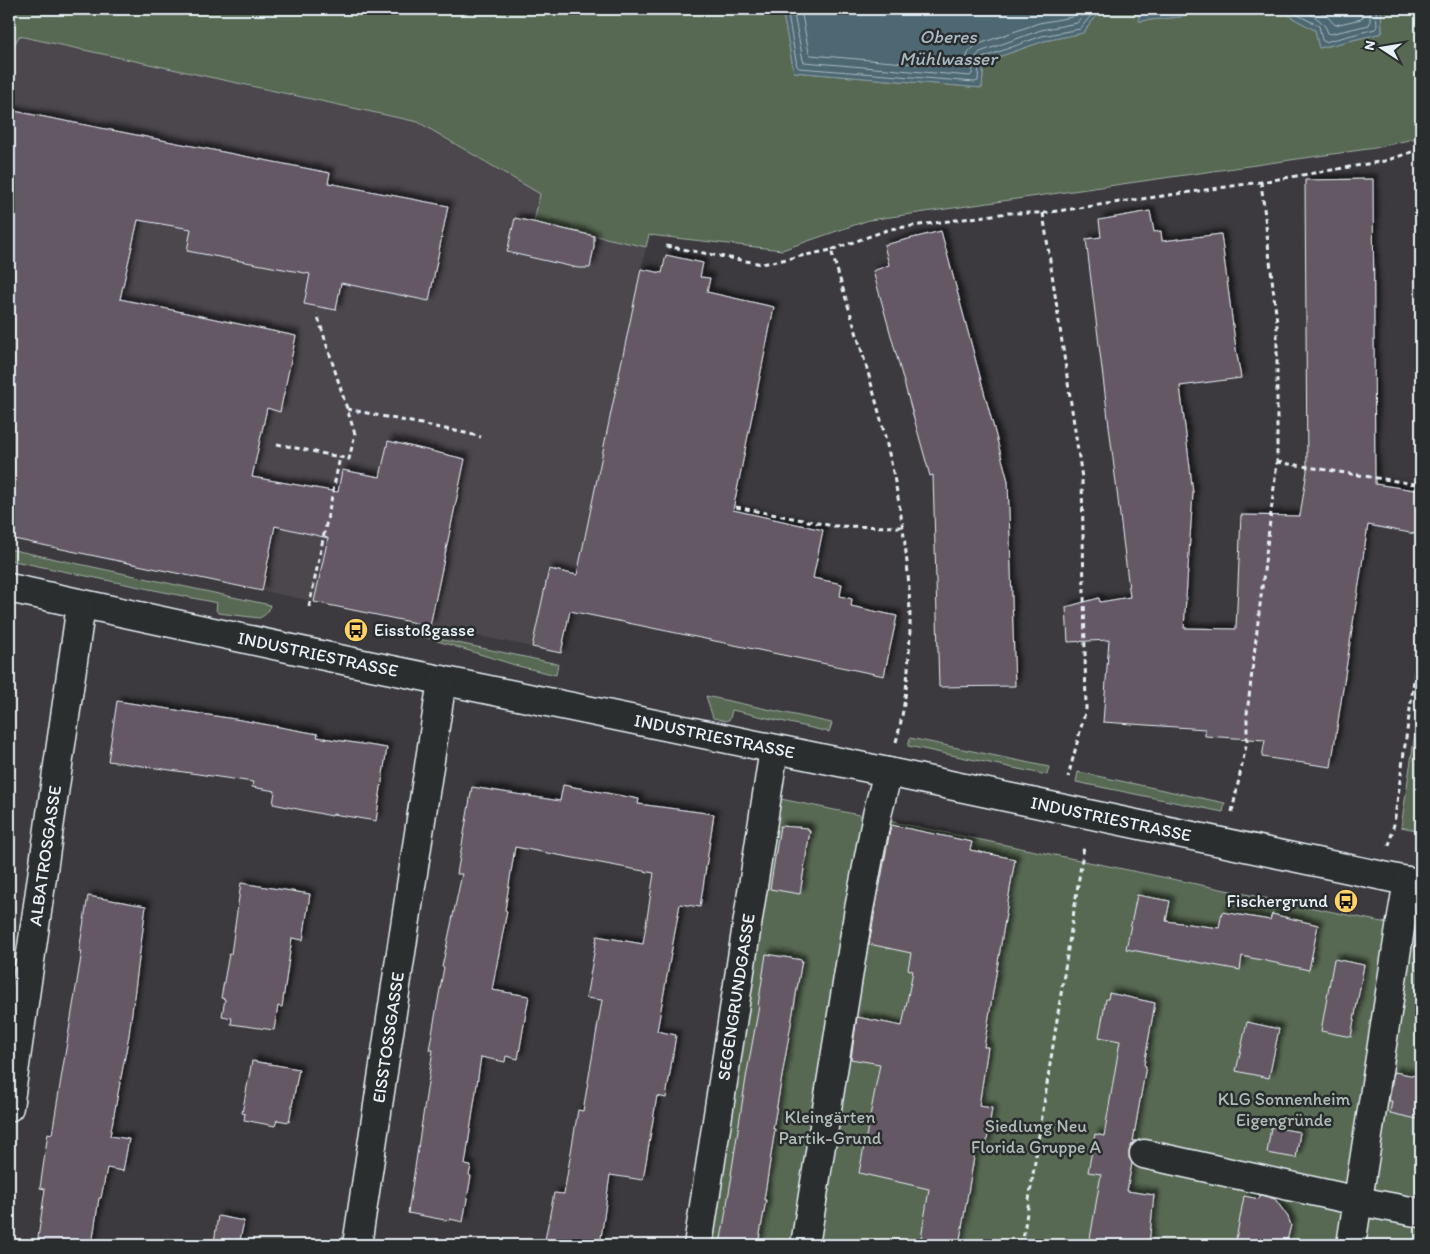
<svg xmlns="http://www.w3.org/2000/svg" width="1430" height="1254" font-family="Itim,sans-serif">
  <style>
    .built { fill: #4b464d }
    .green { fill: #586953; stroke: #a0ada6 }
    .water { fill: #4d6772; stroke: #8b9ea8 }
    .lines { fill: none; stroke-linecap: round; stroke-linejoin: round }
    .shore { stroke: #aabac2; stroke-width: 1 }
    .building { fill: #655865; stroke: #e8f1f8; filter: url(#shadow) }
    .minor-casing { stroke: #e8f1f8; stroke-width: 31 }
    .path { stroke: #e8f1f8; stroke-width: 3; stroke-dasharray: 5 4; stroke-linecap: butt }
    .minor { stroke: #2a2d2e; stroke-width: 28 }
    .labels { text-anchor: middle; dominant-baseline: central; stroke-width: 5; stroke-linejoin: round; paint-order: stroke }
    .poi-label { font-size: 18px; fill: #e8f1f8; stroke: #2a2d2e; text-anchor: start }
    .street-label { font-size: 18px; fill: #e8f1f8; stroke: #2a2d2e }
    .park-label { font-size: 18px; fill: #aebbb6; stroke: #2a2d2e }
    .water-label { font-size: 19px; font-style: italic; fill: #aabac2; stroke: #2a2d2e }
  </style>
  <defs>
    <filter id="shadow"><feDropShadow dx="4.5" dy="-4.5" stdDeviation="2.5" flood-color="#0009"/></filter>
  </defs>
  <rect width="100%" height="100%" fill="#3c3a3e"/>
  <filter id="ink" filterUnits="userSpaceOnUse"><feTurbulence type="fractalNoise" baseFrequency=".02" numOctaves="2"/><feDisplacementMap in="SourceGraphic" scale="10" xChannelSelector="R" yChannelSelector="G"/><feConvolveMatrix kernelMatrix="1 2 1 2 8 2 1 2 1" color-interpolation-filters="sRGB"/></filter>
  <g filter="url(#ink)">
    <path class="built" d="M19,36L418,122L540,194L535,222L646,247L561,653L9,538V55Z"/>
    <g class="green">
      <path d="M9,9H352L405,14L424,9H782L794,72L982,88L984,62L1044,41L1083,33L1102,9H1139L1140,21L1180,17L1188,9H1286L1291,17L1315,30L1319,48L1382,33L1381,9H1421V137L1375,148L869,220L782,250L649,235L646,247L534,222L540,194L418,122L19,36L9,55Z"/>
      <path d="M9,549L270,605C269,612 266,615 259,618L218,613L216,610L217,603L9,560Z"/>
      <path d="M415,634L558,664L556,675L518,666Z"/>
      <path d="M1421,693V831L1401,827Z"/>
      <path d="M706,696L832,723L829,732L732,710L730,719L726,721L713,718Z"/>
      <path d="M910,738L1049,767L1047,775L908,746Z"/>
      <path d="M1078,772L1225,803L1223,812L1076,782Z"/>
      <path d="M781,799L1421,930V1245H711Z"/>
    </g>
    <g class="water">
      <path d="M782,9H1102L1083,33L1044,41L984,62L982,88L794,72Z"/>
      <path d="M1139,9H1188L1181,17L1139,21Z"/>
      <path d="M1286,9H1381L1382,33L1319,48L1315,30L1291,17Z"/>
    </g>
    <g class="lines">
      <g class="shore">
        <path d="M787,9L797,66L799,68L975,82L978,81L979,62L982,58L1042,36L1080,29L1096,9"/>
        <path d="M793,9L803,60L804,62L970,76L972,74L974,59L980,52L1041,30L1077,23L1088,9"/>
        <path d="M801,9L809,53L811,55L963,68L965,66L968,53L976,45L1039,23L1072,17L1079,9"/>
        <path d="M1291,9L1294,13L1319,26L1322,40L1325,42L1375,29L1377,27L1376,9"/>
        <path d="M1299,9C1311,15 1324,19 1328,33L1330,34L1369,25L1370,23V9"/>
        <path d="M1315,9L1326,15L1335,25L1361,19L1363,17L1362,9"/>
      </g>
    </g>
    <g class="building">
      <path d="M9,110L330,173L328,183L448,206L429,301L341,283L336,310L304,304L310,274L187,251L191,229L138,220L120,299L296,336L280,412L267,408L252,477L338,492L342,470L380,477L388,441L465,459L430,626L314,602L328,538L275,526L262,591L9,538Z"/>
      <path d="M1373,179L1375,484L1421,491V535L1368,525L1331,767L1262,757L1265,740L1205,736V729L1103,722L1109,640L1068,642L1066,607L1099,598L1100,602L1130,597L1086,239L1101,237L1099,220L1150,211L1154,232L1161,231L1162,241L1221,234L1236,349L1241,378L1180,386L1193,493L1184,628L1236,629L1241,515L1300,516L1307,471L1305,180Z"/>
      <path d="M515,218L594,236V247L590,268H578L507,252Z"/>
      <path d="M941,231L1008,481L1015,686L939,687L933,475L930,476L873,271L889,265L884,245Z"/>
      <path d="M666,255L703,263L700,277L710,278L707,292L774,307L733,510L823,530L813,578L842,584L840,596L852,599L851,606L897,616L884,676L570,611L561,653L532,647L549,569L577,575L641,269L662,273Z"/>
      <path d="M117,701L241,720L318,734L317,737L387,748L376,821L333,814L332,816L273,804L275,791L252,787L253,782L108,761Z"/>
      <path d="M563,785L639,799L638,804L714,814L700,907L680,904L657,1031L676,1035L666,1098L657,1096L643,1180L610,1175L600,1245H544L554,1193L564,1194L578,1110L583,1111L602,1000L586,998L597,936L643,944L654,873L515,847L505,910L507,911L492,990L529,996L518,1059L506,1056L505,1062L481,1057L465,1165L471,1166L469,1175L471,1176L463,1222L450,1219V1221L408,1213L433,1050H429L444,967H442L462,874H457L472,787L560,801Z"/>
      <path d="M891,825L972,842L970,850L1015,859L984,1047H988L979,1106L992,1108L986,1147L976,1146L959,1245H920L929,1189L859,1173L880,1064L851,1059L857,1017L902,1026L913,971L908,969L911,953L869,944Z"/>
      <path d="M780,826L808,828V831H810L800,894L770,889Z"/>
      <path d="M241,883L310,894L303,940L292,938L282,1007L278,1006L274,1030L231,1024L232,1018L222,1016L225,999L221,998L229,954H231Z"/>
      <path d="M1137,895L1170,901L1166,921L1219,928L1222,912L1270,920L1272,914L1318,925L1309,970L1242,956L1240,970L1126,949Z"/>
      <path d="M88,896L146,906L129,1035L110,1136L129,1139L123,1171L107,1168L101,1198H99L92,1245H37L45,1189L40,1188L48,1133L52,1134L82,951H79Z"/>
      <path d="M766,954L802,960L773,1129H775L764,1200H766L758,1245H720L732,1175H731L746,1078L759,1006H758Z"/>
      <path d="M1334,959L1364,965L1351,1037L1321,1031Z"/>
      <path d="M1109,993L1155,1003L1144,1065L1146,1066L1133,1141H1136L1132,1144L1129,1151V1158L1132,1163L1127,1191L1154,1195L1149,1245H1089L1101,1174L1088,1172L1095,1134L1104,1136L1120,1041L1099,1037L1106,999H1108Z"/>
      <path d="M1247,1022L1279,1029L1269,1078L1236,1071Z"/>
      <path d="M252,1061L299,1069L289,1122L277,1120L275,1126L244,1120L245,1114L242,1113Z"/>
      <path d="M1394,1072L1421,1077V1098L1417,1119L1390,1113L1392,1101H1389Z"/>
      <path d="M1271,1127L1300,1132L1296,1158L1267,1153Z"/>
      <path d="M1260,1195L1275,1199L1288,1217L1291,1225L1286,1245H1235L1244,1196L1259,1199Z"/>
      <path d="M218,1216L244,1221L239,1245H231L214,1242Z"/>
    </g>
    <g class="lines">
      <g class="minor-casing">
        <g id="minor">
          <path id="s1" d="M9,588L348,661L888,772L1421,884"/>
          <path id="s2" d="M9,1107L81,605"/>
          <path d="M1144,1154L1358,1201L1421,1213"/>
          <path id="s3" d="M357,1245L442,680"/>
          <path id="s4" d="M698,1245L774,749"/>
          <path d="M805,1245L859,909L877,815L888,772"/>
          <path d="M1351,1245L1401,922L1408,881"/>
        </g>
      </g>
      <g class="path">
        <path d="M1043,213L1082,478L1086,709L1068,777"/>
        <path d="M666,246L762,264L831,250"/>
        <path d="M347,409L470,434L481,437"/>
        <path d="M277,444L349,459L355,434L317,314"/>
        <path d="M1277,462L1421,485"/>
        <path d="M736,507L833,526L903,527"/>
        <path d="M309,607L340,457"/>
        <path d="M896,742C906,706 909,667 910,630C911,497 869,375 831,250L890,229L1008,213H1043L1261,182L1385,161L1421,149"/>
        <path d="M1232,812L1247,741V714L1277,462V322L1261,182"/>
        <path d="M1389,846L1394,824L1421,630"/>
        <path d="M1022,1245L1084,846"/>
      </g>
      <use href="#minor" class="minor"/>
    </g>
  </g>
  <defs>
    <g id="bus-disc" transform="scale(1.25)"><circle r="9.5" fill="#ffd166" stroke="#2a2d2e"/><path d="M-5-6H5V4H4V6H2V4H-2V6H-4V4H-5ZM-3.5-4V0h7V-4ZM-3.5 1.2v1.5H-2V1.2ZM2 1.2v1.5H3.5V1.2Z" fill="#111"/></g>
  </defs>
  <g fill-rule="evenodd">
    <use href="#bus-disc" x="356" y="630"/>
    <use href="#bus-disc" x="1346" y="901"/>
  </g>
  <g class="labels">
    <g class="poi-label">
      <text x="374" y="630">Eisstoßgasse</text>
      <text x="1328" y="901" text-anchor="end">Fischergrund</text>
    </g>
    <g class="street-label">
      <text stroke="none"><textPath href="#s1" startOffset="316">INDUSTRIESTRASSE</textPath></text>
      <text stroke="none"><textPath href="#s1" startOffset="721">INDUSTRIESTRASSE</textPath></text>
      <text stroke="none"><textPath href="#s1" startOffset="1126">INDUSTRIESTRASSE</textPath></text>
      <text stroke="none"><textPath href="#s2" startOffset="254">ALBATROSGASSE</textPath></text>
      <text stroke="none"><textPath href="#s4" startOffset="251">SEGENGRUNDGASSE</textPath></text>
      <text stroke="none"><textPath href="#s3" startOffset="210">EISSTOSSGASSE</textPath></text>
    </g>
    <g class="park-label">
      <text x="1284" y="1099">KLG Sonnenheim<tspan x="1284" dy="21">Eigengründe</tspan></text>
      <text x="830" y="1117">Kleingärten<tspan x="830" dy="21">Partik-Grund</tspan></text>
      <text x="1036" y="1126">Siedlung Neu<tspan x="1036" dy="21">Florida Gruppe A</tspan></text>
    </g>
    <g class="water-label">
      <text x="948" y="36">Oberes<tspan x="948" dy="22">Mühlwasser</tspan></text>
    </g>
  </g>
  <rect width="1430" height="1254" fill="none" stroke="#2a2d2e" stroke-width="30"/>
  <rect x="15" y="15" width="1400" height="1224" fill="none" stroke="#e8f1f8" stroke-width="2" filter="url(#ink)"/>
  <g transform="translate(1382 48) rotate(282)" stroke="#2a2d2e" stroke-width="4" paint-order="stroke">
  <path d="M0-4L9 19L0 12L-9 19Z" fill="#e8f1f8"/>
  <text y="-8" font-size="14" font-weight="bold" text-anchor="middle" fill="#e8f1f8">N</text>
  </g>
</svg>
